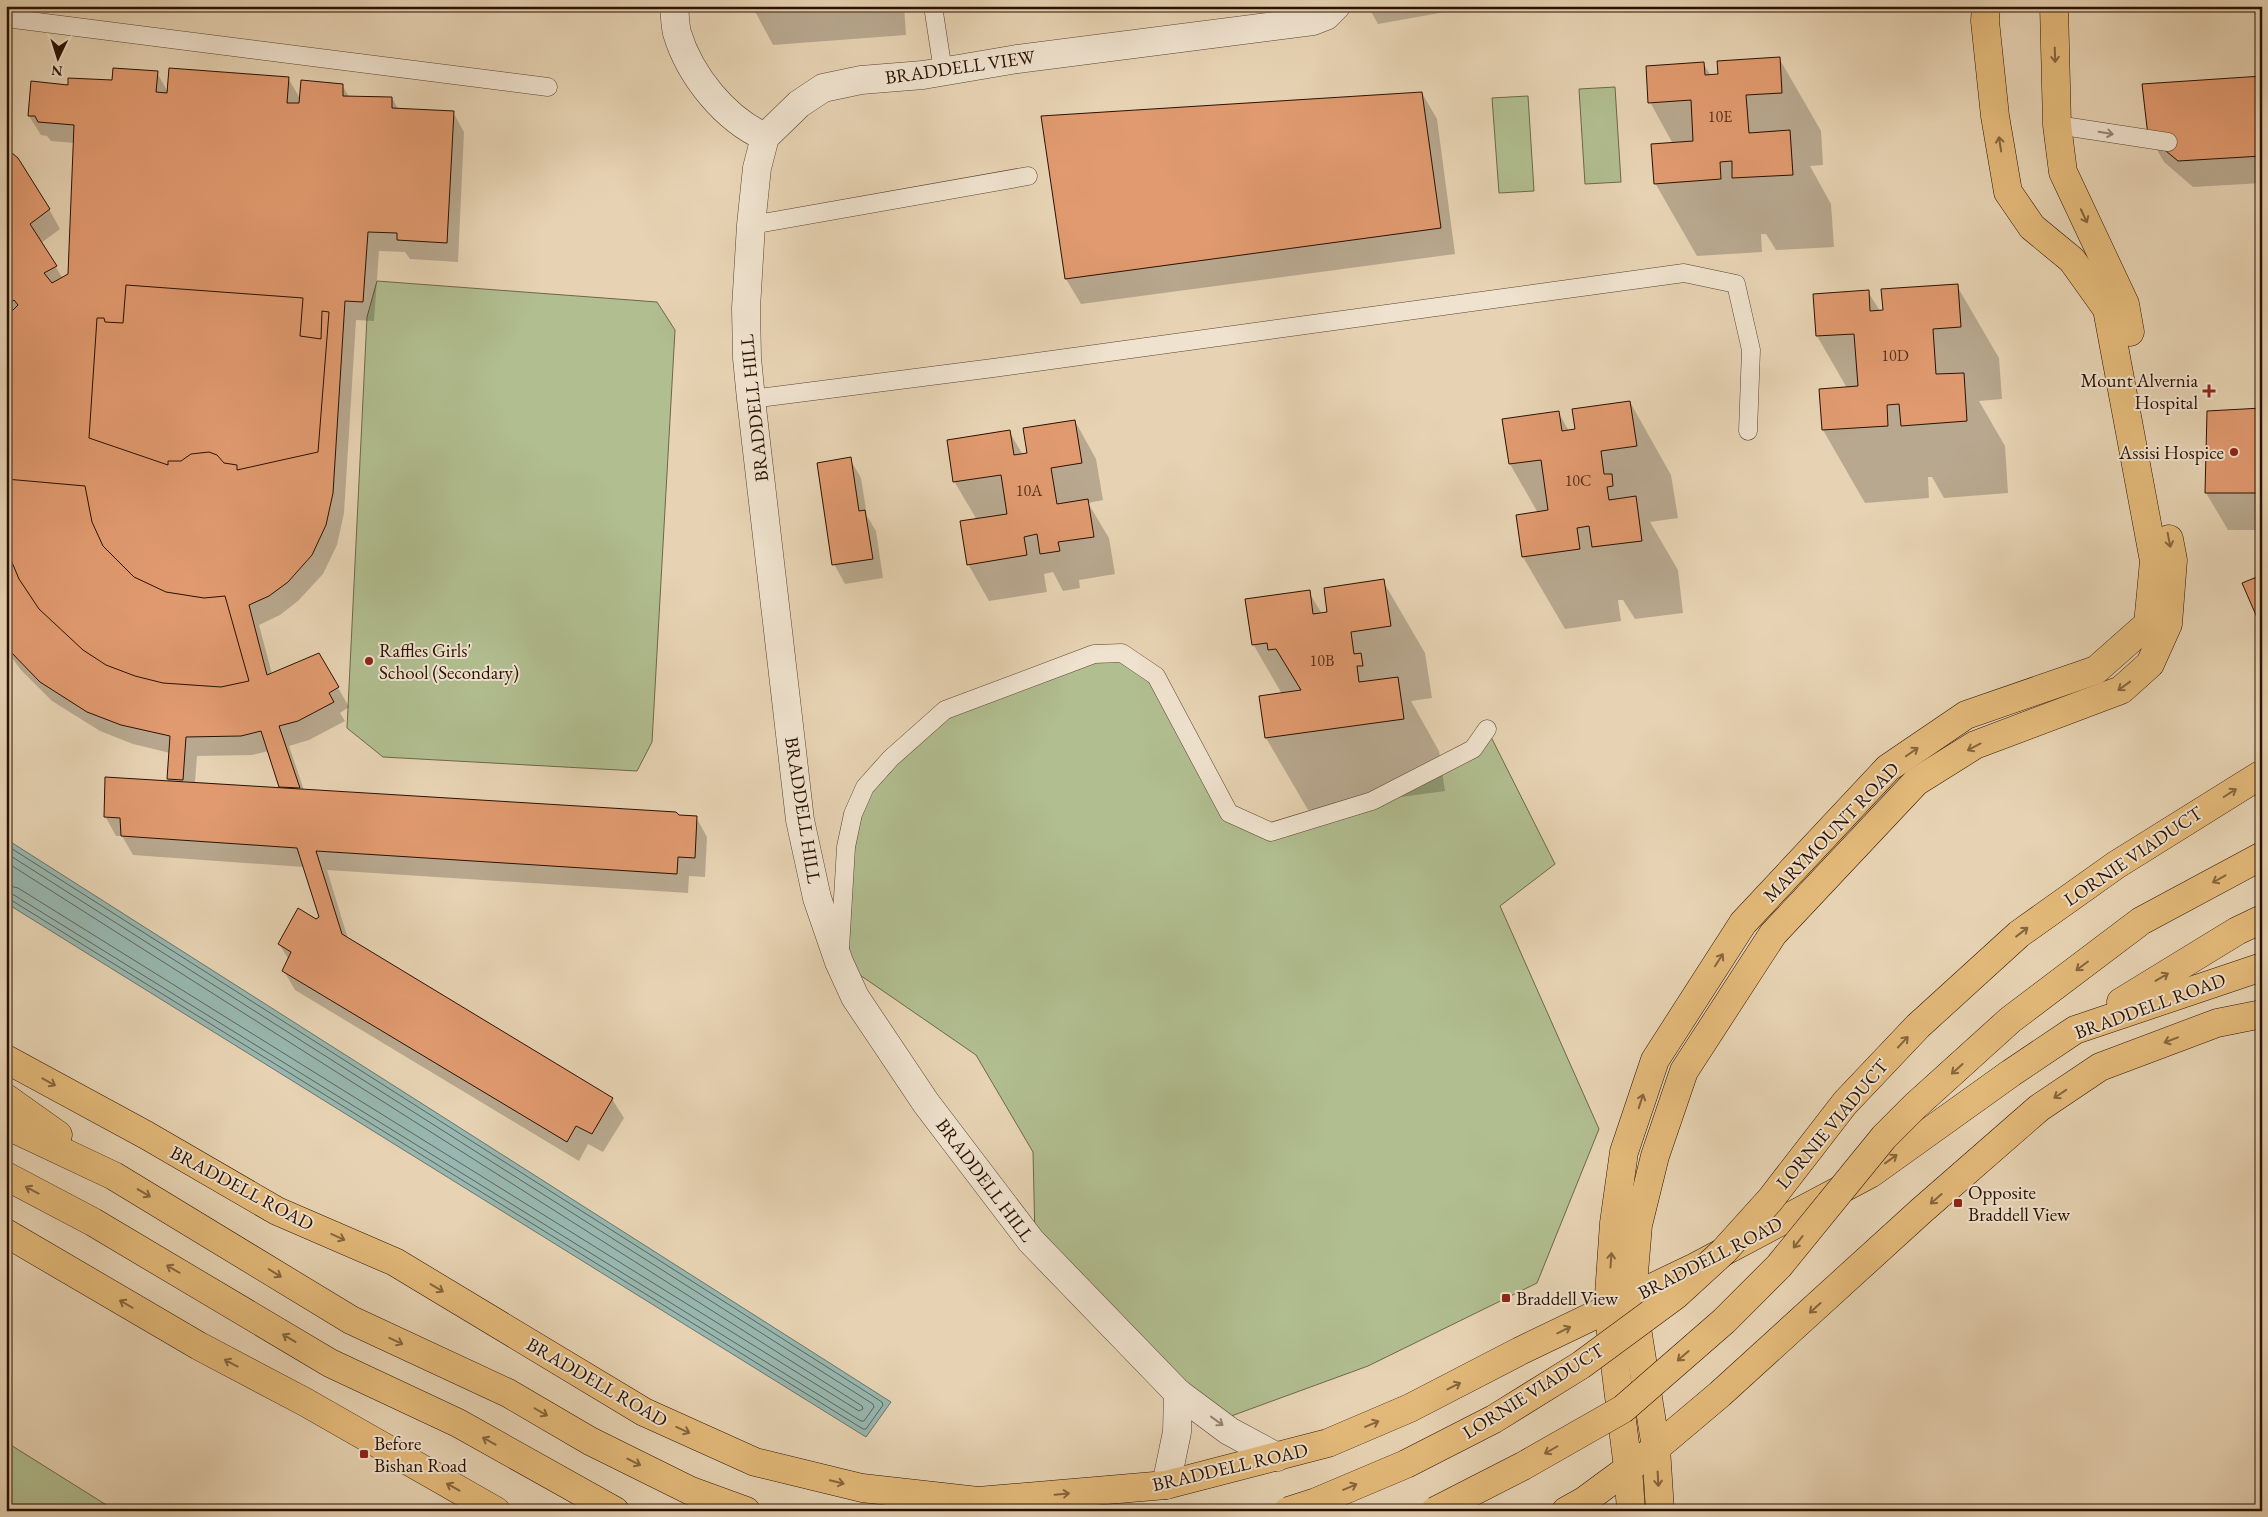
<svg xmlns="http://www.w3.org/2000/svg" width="2268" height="1517" font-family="'EB Garamond',serif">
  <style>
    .green { fill: #b1be90; stroke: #6e6748 }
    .water { fill: #97b7b0; stroke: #6b746a }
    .shadow { fill: #0003; fill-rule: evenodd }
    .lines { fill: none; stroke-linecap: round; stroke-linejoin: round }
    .shore { stroke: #606458; stroke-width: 1 }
    .building { fill: #e19a6f; stroke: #2a1000 }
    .lane-casing { stroke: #59412d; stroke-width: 19 }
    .street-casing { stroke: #59412d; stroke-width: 29 }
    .primary-casing { stroke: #2a1000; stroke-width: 29 }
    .highway-casing { stroke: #2a1000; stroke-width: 29 }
    .lane { stroke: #efe2ce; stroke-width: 18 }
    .street { stroke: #efe2ce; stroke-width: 28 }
    .primary { stroke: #e4ba7a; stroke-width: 28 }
    .highway { stroke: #e4ba7a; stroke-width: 28 }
    .highway-bridge-casing { stroke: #2a1000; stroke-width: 29; stroke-linecap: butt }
    .highway-bridge { stroke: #e4ba7a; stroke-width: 28 }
    .oneway { stroke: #87653d }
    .oneway2 { stroke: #968471 }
    .poi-dot { fill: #8f2418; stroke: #efe2ce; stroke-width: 2 }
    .labels { text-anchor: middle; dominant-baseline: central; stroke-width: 4; stroke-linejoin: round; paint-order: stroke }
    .number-label { font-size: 16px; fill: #58321c }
    .street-label { font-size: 19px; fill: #2a1000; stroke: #efe2ce }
    .poi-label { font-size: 19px; fill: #2a1000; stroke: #efe2ce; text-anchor: start }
  </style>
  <rect width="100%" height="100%" fill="#e7d3b3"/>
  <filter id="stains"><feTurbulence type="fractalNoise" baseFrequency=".004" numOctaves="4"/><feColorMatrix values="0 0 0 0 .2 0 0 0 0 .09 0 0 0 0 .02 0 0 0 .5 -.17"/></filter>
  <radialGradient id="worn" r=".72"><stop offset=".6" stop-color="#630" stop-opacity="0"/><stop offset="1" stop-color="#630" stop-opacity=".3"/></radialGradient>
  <g class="green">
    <path d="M1615,87L1621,182L1585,184L1579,89Z"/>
    <path d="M1528,96L1534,191L1499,193L1492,98Z"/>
    <path d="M377,281L657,302L675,330L652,742L637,771L383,757L347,728L367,317Z"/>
    <path d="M1122,653L1156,676L1229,813L1271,832L1372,801L1473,749L1487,729L1555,864L1500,906L1599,1129L1537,1283L1368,1366L1223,1419L1035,1238L1033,1152L976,1055L841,962L853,814L945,710Z"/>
    <path d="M6,1442L116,1511H6Z"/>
  </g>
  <path class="water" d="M6,839L891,1402L866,1437L6,903Z"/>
  <g class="shadow">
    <path d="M752,6H904L906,35L773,45Z"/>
    <path d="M1368,6H1479L1378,24Z"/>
    <path d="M1779,58L1821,131L1823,165L1810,166L1831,204L1834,247L1776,250L1766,234H1761L1762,252L1697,256L1655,183L1673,144L1650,102L1703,63L1711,76L1719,75Z"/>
    <path d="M157,73L168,92L288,78L301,100L342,85L349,97L392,98L398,109L453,112L464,132L458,262L410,259L405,252L379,251L374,321L356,320L344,513L337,545L323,574L298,601L280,615L259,625L272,674L319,654L349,707L340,713L345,721L309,740L289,746L304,790L696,817L707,837L705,877L689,876L688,893L327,870L348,939L612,1099L624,1118L603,1152L588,1144L579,1161L295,990L284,971L289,960L279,944L320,918L304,867L133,855L122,836H116L105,816L107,778L168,781L170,753L133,744L100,731L52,701L21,670L6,650V149L49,209L60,229L41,243L63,279L69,275L75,143L51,141L47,136L41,135L29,116L69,86ZM269,751L281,788L195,782L197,756L252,755Z"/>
    <path d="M2262,77V183L2193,187L2164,162L2149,136Z"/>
    <path d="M1422,93L1437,119L1455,254L1081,304L1066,279Z"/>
    <path d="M1957,286L1999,358L2002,399L1979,401L2005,446L2008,493L1944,498L1932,477H1928L1929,498L1865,503L1823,430L1821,390L1847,388L1817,336L1814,295L1868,292L1880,311Z"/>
    <path d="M1630,402L1671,475L1678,518L1650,522L1678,570L1683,613L1635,619L1623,600H1618L1621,621L1565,629L1523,557L1538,513L1510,464L1558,412L1569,431L1576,430Z"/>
    <path d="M2262,409V530H2228L2206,493Z"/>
    <path d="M1075,421L1096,459L1103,500L1088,503L1109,538L1115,574L1079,580L1080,588L1063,591L1053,572L1044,574L1047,592L989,601L968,564L977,520L954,481L1009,431L1023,455L1029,454Z"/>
    <path d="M850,459L861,478L867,516L876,531L883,578L845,584L834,564Z"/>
    <path d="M1383,581L1425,653L1432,698L1411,701L1439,751L1445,791L1308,810L1266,738L1260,697L1282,694L1253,644L1309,592L1322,614L1328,613Z"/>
  </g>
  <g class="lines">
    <g class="shore">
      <path d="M6,845L882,1402L883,1405L866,1429H863L11,900L6,899"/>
      <path d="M6,853L873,1404L874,1407L864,1421H861L14,895L6,893"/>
      <path d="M6,862L862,1406L863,1409L859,1411L18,888L6,885"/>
    </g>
  </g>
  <g class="building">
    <path d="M1780,57L1782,93L1746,95L1749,133L1790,130L1793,175L1732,178V161L1720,162L1721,179L1654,184L1651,144L1693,141L1691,100L1648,103L1646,66L1704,62L1705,75L1718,74L1717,61Z"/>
    <path d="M113,68L158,71L156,92L167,93L169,68L289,77L287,103H299L301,80L343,84V96L392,97V108L454,111L447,243L397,240V233L368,232L363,302L345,301L333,493L326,525L312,555L288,582L269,596L249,605L267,675L319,653L339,687L329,693L334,702L298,721L279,726L300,788L279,787L261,731L241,736L186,737L183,780L167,779L170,736L121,725L87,712L40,682L6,647V317L18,305L14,300L6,306V148L18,158L50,209L30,224L57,266L44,273L52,283L68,274L74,125L38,122L35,116H28L31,81L68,85V78L112,80Z"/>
    <path d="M2262,76V156L2178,161L2148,136L2142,84Z"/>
    <path d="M1422,92L1441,228L1065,279L1041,116Z"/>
    <path d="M1958,284L1961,327L1933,329L1936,374L1964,373L1967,421L1901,426L1899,404L1887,405L1888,426L1822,430L1819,389L1858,386L1854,334L1816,336L1813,294L1869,290L1870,311L1883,310L1881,289Z"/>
    <path d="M126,285L303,298L300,336L321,339L322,311L329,312L318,452L237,470V465L224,463L217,455L209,452L191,454L181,461H168V465L89,438L97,318H104L105,322L123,323Z"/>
    <path d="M1630,401L1637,446L1601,451L1604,474H1612L1613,486L1607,487L1609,500L1636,496L1642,541L1592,547L1589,526L1577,528L1580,549L1522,557L1516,515L1548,510L1541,460L1509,464L1502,419L1559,411L1562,431L1575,429L1572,409Z"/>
    <path d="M2262,408V493H2205L2207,411Z"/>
    <path d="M1075,420L1082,463L1051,468L1057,504L1088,499L1094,537L1058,542L1060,551L1040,554L1037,534L1024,537L1027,555L967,565L960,521L1007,514L1001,475L953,482L947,440L1010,430L1014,455L1027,453L1023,428Z"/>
    <path d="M851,457L859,511L865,510L873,559L832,565L817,463Z"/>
    <path d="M6,479L85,486L92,522L103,546L134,577L166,592L204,598L225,596L249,681L221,687L163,683L135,676L106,665L83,650L39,609L19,579L6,548Z"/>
    <path d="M2262,575V629L2242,583Z"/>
    <path d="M1384,579L1391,626L1351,632L1354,654L1361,653L1363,666H1357L1359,682L1398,677L1404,719L1265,738L1259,696L1301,690L1276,649L1268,650L1267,643L1252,645L1245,599L1310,590L1313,614L1327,612L1324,588Z"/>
    <path d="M105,777L676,812L679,815L697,816L695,858L678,857L677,874L316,851L342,934L613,1098L592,1134L576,1126L567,1142L282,971L291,952L278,944L298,908L316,919L319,917L297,848L121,836L120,818L104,817Z"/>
  </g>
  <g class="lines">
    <g class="lane-casing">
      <g id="lane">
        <path d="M933,6L943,71"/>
        <path d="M6,18L548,87"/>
        <path d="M2057,125L2168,142"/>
        <path d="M751,225L1028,176"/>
        <path d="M751,399L993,368L1684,273L1736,284L1751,350L1748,431"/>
        <path d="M840,949L846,847L853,814L865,787L891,758L945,710L1094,654L1122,653L1156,676L1229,813L1271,832L1372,801L1473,749L1487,729"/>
      </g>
    </g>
    <g class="street-casing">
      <g id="street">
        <path d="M674,6C675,15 675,25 677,33C690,76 725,119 765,137"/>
        <path d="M1277,1457L1229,1431L1178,1393L1031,1241L926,1103L855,997L839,962L817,898L800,820L751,399L747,358L746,308L751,225L757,168L765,137L799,104L823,88L861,80L923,75L1017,59L1313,21L1326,16L1336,6"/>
        <path d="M1166,1485L1177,1432L1178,1393"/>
      </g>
    </g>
    <g class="primary-casing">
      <g id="primary">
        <path d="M2054,6L2057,125L2063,172L2125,304L2130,332"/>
        <path d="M2121,1002L2237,931L2262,919"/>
        <path d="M6,1059L146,1135L277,1211L395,1262L644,1412L755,1462L862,1488L978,1501L1166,1485L1328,1443L1410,1408L1520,1351L1695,1267L1870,1174L2011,1073L2075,1030L2262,967"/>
        <path d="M6,1233L199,1346L305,1402L496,1511"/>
        <path d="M1566,1511L1584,1501L1656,1448L1720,1394L1921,1211L2039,1108L2100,1067L2217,1023L2262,1014"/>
        <path d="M1631,1511L1628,1468L1608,1309L1614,1223L1624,1152L1655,1060L1743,923L1888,768L1966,715L2096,670L2148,624L2154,561L2107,309L2072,260L2032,227L2008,192L1995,116L1985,21L1986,6"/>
        <path d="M1660,1511L1656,1448L1632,1297L1638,1225L1655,1156L1684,1071L1773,934L1916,782L1975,745L2121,690L2150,664L2168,624L2173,560L2169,539"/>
      </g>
    </g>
    <g class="highway-casing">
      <g id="highway">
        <path d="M6,1098L58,1135"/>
        <path d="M6,1125L114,1176L351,1320L508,1393L590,1441L691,1491L746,1511"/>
        <path d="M6,1176L93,1222L330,1363L458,1423L615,1511"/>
      </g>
    </g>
    <use href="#lane" class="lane"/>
    <use href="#street" class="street"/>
    <use href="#primary" class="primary"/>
    <use href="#highway" class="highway"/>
    <g class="highway-bridge-casing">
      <g id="highway-bridge">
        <path d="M1288,1511L1316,1502L1406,1464L1494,1419L1581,1365L1676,1295L1724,1251L1770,1200L1845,1103L1918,1026L2019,934L2116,865L2262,774"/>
        <path d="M1435,1511L1523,1466L1623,1409L1724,1321L1779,1266L1884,1137L1915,1106L2010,1020L2141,921L2262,856"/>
      </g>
    </g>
    <use href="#highway-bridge" class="highway-bridge"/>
  </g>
  <defs><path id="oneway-shaft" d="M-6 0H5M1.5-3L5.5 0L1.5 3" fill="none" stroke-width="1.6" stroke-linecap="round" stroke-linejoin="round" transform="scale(1.25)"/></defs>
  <g class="oneway">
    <use href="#oneway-shaft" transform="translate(2055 55) rotate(88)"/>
    <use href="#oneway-shaft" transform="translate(2000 144) rotate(-99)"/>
    <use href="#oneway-shaft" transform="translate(2084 216) rotate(65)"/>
    <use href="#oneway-shaft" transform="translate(2169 540) rotate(79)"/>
    <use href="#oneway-shaft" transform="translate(2124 686) rotate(144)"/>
    <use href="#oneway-shaft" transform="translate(1974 747) rotate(152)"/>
    <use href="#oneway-shaft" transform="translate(1912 752) rotate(-35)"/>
    <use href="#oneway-shaft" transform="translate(2230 793) rotate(-32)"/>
    <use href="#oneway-shaft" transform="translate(2219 879) rotate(151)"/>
    <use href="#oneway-shaft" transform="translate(2022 932) rotate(-38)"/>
    <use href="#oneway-shaft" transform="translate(1719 960) rotate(-57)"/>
    <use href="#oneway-shaft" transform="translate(2082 966) rotate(143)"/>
    <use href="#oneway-shaft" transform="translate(2162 977) rotate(-31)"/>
    <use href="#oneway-shaft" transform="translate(2171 1040) rotate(159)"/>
    <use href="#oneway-shaft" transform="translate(1903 1042) rotate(-47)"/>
    <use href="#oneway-shaft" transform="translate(1957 1069) rotate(138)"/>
    <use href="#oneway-shaft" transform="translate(49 1082) rotate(29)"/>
    <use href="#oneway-shaft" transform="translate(2060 1094) rotate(146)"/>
    <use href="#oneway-shaft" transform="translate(1641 1101) rotate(-72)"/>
    <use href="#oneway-shaft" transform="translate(1891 1159) rotate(-36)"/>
    <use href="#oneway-shaft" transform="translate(32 1190) rotate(-152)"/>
    <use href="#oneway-shaft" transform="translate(144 1193) rotate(31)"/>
    <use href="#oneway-shaft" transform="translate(1936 1199) rotate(139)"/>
    <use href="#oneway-shaft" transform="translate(338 1237) rotate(24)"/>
    <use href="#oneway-shaft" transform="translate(1798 1242) rotate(128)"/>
    <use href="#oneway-shaft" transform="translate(1611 1260) rotate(-86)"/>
    <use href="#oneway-shaft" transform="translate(173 1269) rotate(-150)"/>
    <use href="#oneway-shaft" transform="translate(275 1273) rotate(32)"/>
    <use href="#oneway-shaft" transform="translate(437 1288) rotate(31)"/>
    <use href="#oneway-shaft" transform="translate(126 1304) rotate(-150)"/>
    <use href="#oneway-shaft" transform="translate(1815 1308) rotate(138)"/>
    <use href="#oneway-shaft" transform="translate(1564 1330) rotate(-26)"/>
    <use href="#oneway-shaft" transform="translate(289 1338) rotate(-149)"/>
    <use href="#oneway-shaft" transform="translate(396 1341) rotate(25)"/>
    <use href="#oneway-shaft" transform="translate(1683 1356) rotate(139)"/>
    <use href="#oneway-shaft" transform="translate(231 1363) rotate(-152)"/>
    <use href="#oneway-shaft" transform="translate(1454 1386) rotate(-27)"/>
    <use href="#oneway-shaft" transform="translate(541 1412) rotate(30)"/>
    <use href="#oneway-shaft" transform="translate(1372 1424) rotate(-23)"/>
    <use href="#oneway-shaft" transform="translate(683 1430) rotate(24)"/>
    <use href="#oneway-shaft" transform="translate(489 1441) rotate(-151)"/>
    <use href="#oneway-shaft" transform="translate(1551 1450) rotate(150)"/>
    <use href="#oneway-shaft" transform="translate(634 1462) rotate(27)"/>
    <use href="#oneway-shaft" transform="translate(1658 1479) rotate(87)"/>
    <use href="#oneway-shaft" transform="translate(837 1482) rotate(14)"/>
    <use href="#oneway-shaft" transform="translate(453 1487) rotate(-151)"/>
    <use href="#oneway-shaft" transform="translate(1350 1487) rotate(-23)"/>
    <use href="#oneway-shaft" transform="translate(1062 1494) rotate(-5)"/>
  </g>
  <g class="oneway2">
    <use href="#oneway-shaft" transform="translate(2106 133) rotate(9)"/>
    <use href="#oneway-shaft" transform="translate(1217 1421) rotate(36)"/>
  </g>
  <g class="poi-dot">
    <path d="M2206.5 383.5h5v5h5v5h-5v5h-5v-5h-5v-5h5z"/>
    <circle cx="2234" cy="452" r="5"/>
    <circle cx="369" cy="661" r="5"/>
    <rect x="1953" y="1198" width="10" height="10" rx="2.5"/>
    <rect x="1501" y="1293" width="10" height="10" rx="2.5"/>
    <rect x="359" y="1449" width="10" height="10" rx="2.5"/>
  </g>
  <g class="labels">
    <g class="number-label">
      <text x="1720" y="116">10E</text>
      <text x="1895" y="355">10D</text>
      <text x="1578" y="480">10C</text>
      <text x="1029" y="490">10A</text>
      <text x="1322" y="660">10B</text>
    </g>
    <g class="street-label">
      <text transform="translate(960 67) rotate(-8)">BRADDELL VIEW</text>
      <text transform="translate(754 408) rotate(-96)">BRADDELL HILL</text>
      <text transform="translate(803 810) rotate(81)">BRADDELL HILL</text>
      <text transform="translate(1831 832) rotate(-46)">MARYMOUNT ROAD</text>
      <text transform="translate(2133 856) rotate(-34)">LORNIE VIADUCT</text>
      <text transform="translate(2150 1006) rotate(-20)">BRADDELL ROAD</text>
      <text transform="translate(1832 1124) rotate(-50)">LORNIE VIADUCT</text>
      <text transform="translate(985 1180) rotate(53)">BRADDELL HILL</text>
      <text transform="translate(242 1188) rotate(28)">BRADDELL ROAD</text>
      <text transform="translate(1710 1258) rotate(-27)">BRADDELL ROAD</text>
      <text transform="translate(597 1382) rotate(30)">BRADDELL ROAD</text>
      <text transform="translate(1533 1391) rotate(-32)">LORNIE VIADUCT</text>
      <text transform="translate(1230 1467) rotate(-13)">BRADDELL ROAD</text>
    </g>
    <g class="poi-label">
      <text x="2198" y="380" text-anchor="end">Mount Alvernia<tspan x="2198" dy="22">Hospital</tspan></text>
      <text x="2224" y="452" text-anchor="end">Assisi Hospice</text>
      <text x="379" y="650">Raffles Girls'<tspan x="379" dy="22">School (Secondary)</tspan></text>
      <text x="1968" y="1192">Opposite<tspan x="1968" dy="22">Braddell View</tspan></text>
      <text x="1516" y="1298">Braddell View</text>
      <text x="374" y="1443">Before<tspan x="374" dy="22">Bishan Road</tspan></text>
    </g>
  </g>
  <rect width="2268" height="1517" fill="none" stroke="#e7d3b3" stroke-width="25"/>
  <rect x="8" y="8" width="2253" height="1502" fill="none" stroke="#2a1000" stroke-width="2.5"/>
  <rect x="12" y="12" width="2243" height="1492" fill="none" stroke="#2a1000"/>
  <g transform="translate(58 58) rotate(184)" stroke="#efe2ce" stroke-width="4" paint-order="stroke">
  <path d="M0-4L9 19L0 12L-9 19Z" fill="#2a1000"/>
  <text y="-8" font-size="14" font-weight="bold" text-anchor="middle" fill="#2a1000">N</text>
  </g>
  <rect width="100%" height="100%" filter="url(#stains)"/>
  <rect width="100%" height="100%" fill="url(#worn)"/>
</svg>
